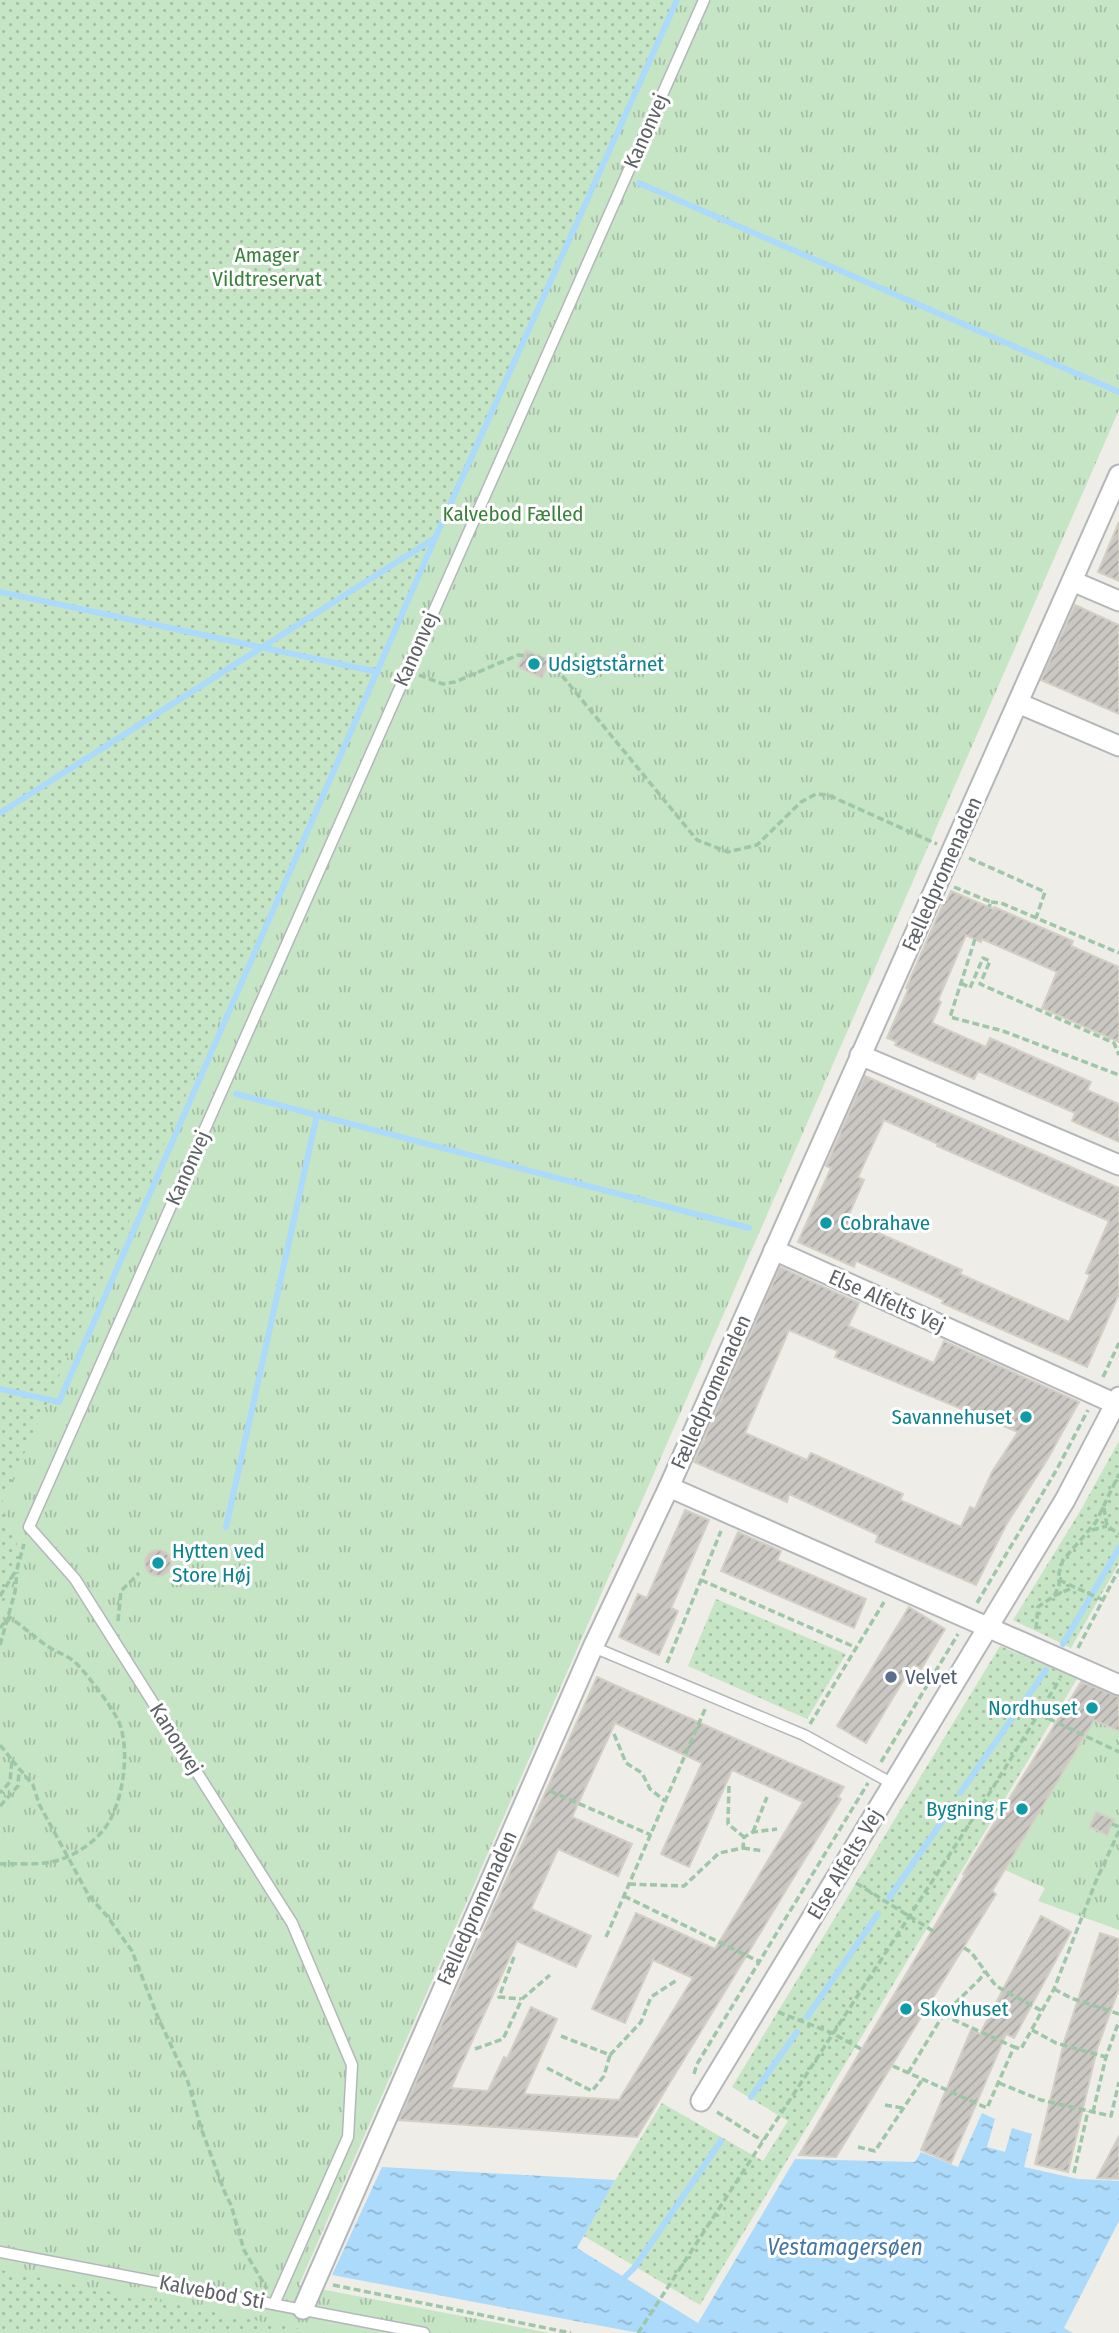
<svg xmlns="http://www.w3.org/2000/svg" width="1119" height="2333" font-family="'Fira Sans Condensed',sans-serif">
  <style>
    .grass { fill: url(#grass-tufts) }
    .park { fill: url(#park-dots) }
    .water { fill: url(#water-ripples) }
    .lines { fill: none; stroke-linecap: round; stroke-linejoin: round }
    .stream { stroke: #acdafa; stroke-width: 6 }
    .building { fill: url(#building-hatch); stroke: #d4cfc5; stroke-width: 2; fill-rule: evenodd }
    .lane-casing { stroke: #b4b7ba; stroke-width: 13 }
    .street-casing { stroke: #b4b7ba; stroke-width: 23 }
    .path { stroke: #9ec6a8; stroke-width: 3.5; stroke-dasharray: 7 3.5; stroke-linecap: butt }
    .lane { stroke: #fff; stroke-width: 10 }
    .street { stroke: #fff; stroke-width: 19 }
    .culture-dot { fill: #0f9aa8; stroke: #fff; stroke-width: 2.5 }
    .service-dot { fill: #5c6f8a; stroke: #fff; stroke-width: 2.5 }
    .labels { text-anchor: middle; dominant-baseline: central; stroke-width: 6; stroke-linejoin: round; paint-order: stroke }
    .street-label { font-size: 21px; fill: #5e6266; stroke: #fff }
    .park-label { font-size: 21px; fill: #3a813c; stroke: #fff }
    .culture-label { font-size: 21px; fill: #0d838f; stroke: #fff; text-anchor: start }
    .service-label { font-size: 21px; fill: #4e5e75; stroke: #fff; text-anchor: start }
    .water-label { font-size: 23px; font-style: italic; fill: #4676a3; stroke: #fff }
  </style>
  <defs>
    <pattern id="grass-tufts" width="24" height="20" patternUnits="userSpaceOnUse" patternTransform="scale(1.75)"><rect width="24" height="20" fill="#c6e5c5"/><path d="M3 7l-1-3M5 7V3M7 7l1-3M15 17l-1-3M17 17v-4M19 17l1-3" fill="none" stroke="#a4bda4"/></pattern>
    <pattern id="park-dots" width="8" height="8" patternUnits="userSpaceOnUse" patternTransform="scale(1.75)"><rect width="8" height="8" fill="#c6e5c5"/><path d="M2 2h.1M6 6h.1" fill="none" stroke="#a4bda4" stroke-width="1.8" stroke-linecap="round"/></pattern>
    <pattern id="water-ripples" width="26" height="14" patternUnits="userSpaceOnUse" patternTransform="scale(1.75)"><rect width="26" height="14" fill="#acdafa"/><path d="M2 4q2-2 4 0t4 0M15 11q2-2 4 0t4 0" fill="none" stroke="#8fb4ce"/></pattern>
    <pattern id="building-hatch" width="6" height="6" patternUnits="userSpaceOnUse" patternTransform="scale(1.75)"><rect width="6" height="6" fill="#cbc8c4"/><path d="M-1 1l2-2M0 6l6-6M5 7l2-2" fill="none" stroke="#a8a6a3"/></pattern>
  </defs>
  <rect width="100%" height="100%" fill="#efede7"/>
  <g class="grass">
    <path d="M0,0H1119V410L299,2285L550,2333H0Z"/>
    <path d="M1094,1720L1119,1731V1930L1038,1901L1045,1888L1005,1870Z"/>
  </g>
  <g class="park">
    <path d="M0,0H680L1,1505L21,1554L0,1613Z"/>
    <path d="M1119,1441V1563L1071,1648L1013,1620L1079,1513Z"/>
    <path d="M716,1599L846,1654L807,1719L688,1666Z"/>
    <path d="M1000,1646L1077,1679L700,2305L582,2235L662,2103L763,2161L788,2121L732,2087Z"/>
    <path d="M0,2270L320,2333H0Z"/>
  </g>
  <path class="water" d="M982,2113L995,2119L987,2147L1005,2152L1012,2128L1032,2134L1024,2167L1078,2179L1119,2181V2221L1064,2328L1073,2333H639L332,2275L382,2167L615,2180L577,2248L698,2323L795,2159L915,2162L921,2152L958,2167Z"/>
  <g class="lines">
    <g class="stream">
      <path d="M639,183L1119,392"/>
      <path d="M0,592L378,672"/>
      <path d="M0,813L435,538"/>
      <path d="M236,1094L749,1228"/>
      <path d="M0,1389L59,1402L436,536L677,0"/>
      <path d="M226,1527L317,1115"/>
      <path d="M1063,1644L1119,1548"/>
      <path d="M960,1793L1046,1670"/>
      <path d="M889,1898L943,1820"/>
      <path d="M807,2017L878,1914"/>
      <path d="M751,2097L797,2032"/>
      <path d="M624,2278L634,2268L721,2141"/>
    </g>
  </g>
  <g class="building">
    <path d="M1119,522V581L1098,572Z"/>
    <path d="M1075,605L1119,625V714L1041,680Z"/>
    <path d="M526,650L549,660L542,678L518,667Z"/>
    <path d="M951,891L993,909L994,907L1073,941L1071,946L1119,967V1042L1042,1008L1057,972L982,939L981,942L966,935L938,1000L941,1002L932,1023L986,1047L990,1038L1091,1082L1087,1090L1119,1104V1142L1072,1121L1075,1113L978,1071L974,1079L895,1045L897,1042L887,1038L908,990L906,988L945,899L947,900Z"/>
    <path d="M865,1076L1119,1188V1294L1087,1367L942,1303L944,1300L856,1261L854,1267L798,1242L831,1168L826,1166ZM884,1120L938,1144L937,1146L1109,1221L1086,1273L1090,1275L1069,1322L960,1274L962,1270L847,1219L864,1180L858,1177Z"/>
    <path d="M780,1267L859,1303L848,1326L934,1363L944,1341L1079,1402L1047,1460L1006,1525L976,1585L876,1542L878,1535L789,1494L787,1502L694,1462ZM789,1330L838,1351L835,1357L1018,1432L992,1472L975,1509L970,1507L961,1527L900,1500L903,1494L811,1453L807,1460L745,1433Z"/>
    <path d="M685,1510L709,1520L671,1608L678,1611L659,1655L619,1637L638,1594L647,1598Z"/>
    <path d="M738,1532L781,1551L777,1560L866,1599L854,1628L721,1571Z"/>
    <circle cx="158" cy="1563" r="13"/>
    <path d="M909,1607L945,1629L921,1669L913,1664L866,1743L837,1726Z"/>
    <path d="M597,1677L844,1787L838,1797L841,1799L637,2137L399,2120ZM615,1723L702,1763L661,1854L689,1867L732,1770L803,1802L715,1949L636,1913L592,2009L625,2023L653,1960L693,1978L619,2100L524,2094L557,2019L531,2007L507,2059L504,2057L488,2091L451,2088L517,1941L576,1967L591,1936L531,1909L558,1849L618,1876L632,1844L572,1817Z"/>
    <path d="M1081,1682L1119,1697V1731L1094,1720L992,1891L996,1894L836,2157L799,2155L965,1875L963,1874Z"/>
    <path d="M1096,1812L1114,1820L1107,1835L1090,1827Z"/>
    <path d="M1041,1916L1071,1932L1014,2038L1006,2034L951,2163L921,2150L971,2030L980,2034Z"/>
    <path d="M1100,1933L1119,1939V1988L1097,2049L1068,2172L1035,2164L1064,2042Z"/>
    <path d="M1119,2136V2179L1097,2178Z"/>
  </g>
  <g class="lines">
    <g class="lane-casing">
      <g id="lane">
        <path d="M593,1647L804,1735L893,1784"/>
        <path d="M0,2252L424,2333"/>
        <path d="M274,2304L348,2137L352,2065L292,1923L75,1579L29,1527L704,0"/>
      </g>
    </g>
    <g class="street-casing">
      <g id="street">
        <path d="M1072,581L1119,601"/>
        <path d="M1018,703L1119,746"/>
        <path d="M860,1055L1119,1165"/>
        <path d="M774,1250L1116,1404"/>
        <path d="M669,1487L1119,1685"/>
        <path d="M701,2101L1065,1500L1119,1397"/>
        <path d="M303,2309L593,1647L669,1487L1119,475"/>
      </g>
    </g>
    <g class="path">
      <path d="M419,675L443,684L455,682L518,655L538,657L554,666L697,840L728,852L757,845L801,802L816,794L828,795L937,844"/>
      <path d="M969,858L1045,892L1036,918"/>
      <path d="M954,887L991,902L989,907"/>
      <path d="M991,902L1001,903L1119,953"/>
      <path d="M975,939L950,1017L1003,1031L1119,1075"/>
      <path d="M961,983L970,988L983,958L990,961L980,984L1114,1043L1119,1055"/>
      <path d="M1103,1377L1119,1343"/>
      <path d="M1104,1508L1107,1526L1119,1534"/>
      <path d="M1092,1530L1107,1526"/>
      <path d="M701,1580L857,1648"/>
      <path d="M1059,1580L1103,1600"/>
      <path d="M0,1596L17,1569L24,1544"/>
      <path d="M1054,1596L1074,1587"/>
      <path d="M977,1603L1057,1469L1088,1410"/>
      <path d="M118,1621L121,1591L139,1573"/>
      <path d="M0,1628L9,1617C21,1625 31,1634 43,1643C53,1651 65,1654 75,1662C88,1675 108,1702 117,1718C131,1745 124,1796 109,1822C99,1839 78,1854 59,1860C41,1866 19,1863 0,1864"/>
      <path d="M1036,1629L1038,1607L1054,1596L1059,1586V1573L1063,1560L1096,1522L1119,1474"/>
      <path d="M0,1645L15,1592L17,1572"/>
      <path d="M1078,1648L1119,1569"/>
      <path d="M667,1663L721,1531"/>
      <path d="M1039,1714L1119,1752"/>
      <path d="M810,1724L884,1602"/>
      <path d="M614,1734L626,1763L642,1773L650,1789L665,1801"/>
      <path d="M0,1745L12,1760L10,1782L0,1793"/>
      <path d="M12,1760L33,1785L39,1804L89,1896L107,1916L132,1951L157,2015L188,2082L201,2128L225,2193L231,2205L244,2250L267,2289"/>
      <path d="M881,1762L958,1634"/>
      <path d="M729,1786L728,1824L744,1837"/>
      <path d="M550,1791L651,1835"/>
      <path d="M0,1806L18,1786L19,1770"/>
      <path d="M1112,1824L1119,1827"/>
      <path d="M753,1832L767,1797"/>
      <path d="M743,1848L764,1851"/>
      <path d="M856,1883L933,1931"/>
      <path d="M629,1884L684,1886L719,1853L743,1848L744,1837L753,1832L777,1829"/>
      <path d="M624,1896L760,1962"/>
      <path d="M606,1937L706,1707"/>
      <path d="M964,1948L971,1952L996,1986L1042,2011"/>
      <path d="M514,1957L499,1997L521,1999"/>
      <path d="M1054,1989L1071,1998L1119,2014"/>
      <path d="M778,2012L832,2033L861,2049"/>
      <path d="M943,2015L1014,2047"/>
      <path d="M1032,2030L1056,2043L1106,2057"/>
      <path d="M561,2036L610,2055L641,2022L651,1997L677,1980"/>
      <path d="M475,2049L503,2039L522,1999L550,1975"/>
      <path d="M893,2066L987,2108L1014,2047L1021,2049L1054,1989L1096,1881L1119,1831"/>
      <path d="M547,2068L592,2091L604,2076L610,2055"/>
      <path d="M908,2073L943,2015L980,1979L985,1971"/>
      <path d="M694,2074L697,2064L868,1783"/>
      <path d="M999,2083L1041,2100L1111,2116L1119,2082"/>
      <path d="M885,2105L903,2108"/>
      <path d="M717,2112L763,2141"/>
      <path d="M1093,2112L1106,2057L1119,2021"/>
      <path d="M858,2147L875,2151L922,2080"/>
      <path d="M1074,2173L1088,2111"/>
      <path d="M333,2285L571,2333"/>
      <path d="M638,2333L989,1794L1060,1679"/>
    </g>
    <use href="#lane" class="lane"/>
    <use href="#street" class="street"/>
  </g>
  <g class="culture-dot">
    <circle cx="534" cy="664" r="7"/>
    <circle cx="826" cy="1223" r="7"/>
    <circle cx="1026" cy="1417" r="7"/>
    <circle cx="158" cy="1563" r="7"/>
    <circle cx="1092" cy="1708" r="7"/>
    <circle cx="1022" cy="1809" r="7"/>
    <circle cx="906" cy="2009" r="7"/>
  </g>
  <circle class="service-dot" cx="891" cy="1677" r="7"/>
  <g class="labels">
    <g class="street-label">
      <text transform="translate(646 131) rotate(-66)">Kanonvej</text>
      <text transform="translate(416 649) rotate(-66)">Kanonvej</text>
      <text transform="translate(942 874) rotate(-66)">Fælledpromenaden</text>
      <text transform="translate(188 1168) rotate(-66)">Kanonvej</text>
      <text transform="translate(887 1301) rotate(24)">Else Alfelts Vej</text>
      <text transform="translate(711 1392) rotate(-66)">Fælledpromenaden</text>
      <text transform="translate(176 1739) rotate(58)">Kanonvej</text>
      <text transform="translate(845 1864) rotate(-59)">Else Alfelts Vej</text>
      <text transform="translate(477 1908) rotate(-66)">Fælledpromenaden</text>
      <text transform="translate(212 2292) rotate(11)">Kalvebod Sti</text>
    </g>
    <g class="park-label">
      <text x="267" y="255">Amager<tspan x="267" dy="24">Vildtreservat</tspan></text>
      <text x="513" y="514">Kalvebod Fælled</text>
    </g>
    <g class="culture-label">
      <text x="548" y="664">Udsigtstårnet</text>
      <text x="840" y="1223">Cobrahave</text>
      <text x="1012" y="1417" text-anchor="end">Savannehuset</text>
      <text x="172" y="1551">Hytten ved<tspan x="172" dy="24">Store Høj</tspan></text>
      <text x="1078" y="1708" text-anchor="end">Nordhuset</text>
      <text x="1008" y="1809" text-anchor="end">Bygning F</text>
      <text x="920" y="2009">Skovhuset</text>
    </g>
    <g class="service-label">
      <text x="905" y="1677">Velvet</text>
    </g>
    <g class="water-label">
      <text x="845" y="2247">Vestamagersøen</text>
    </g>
  </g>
</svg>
